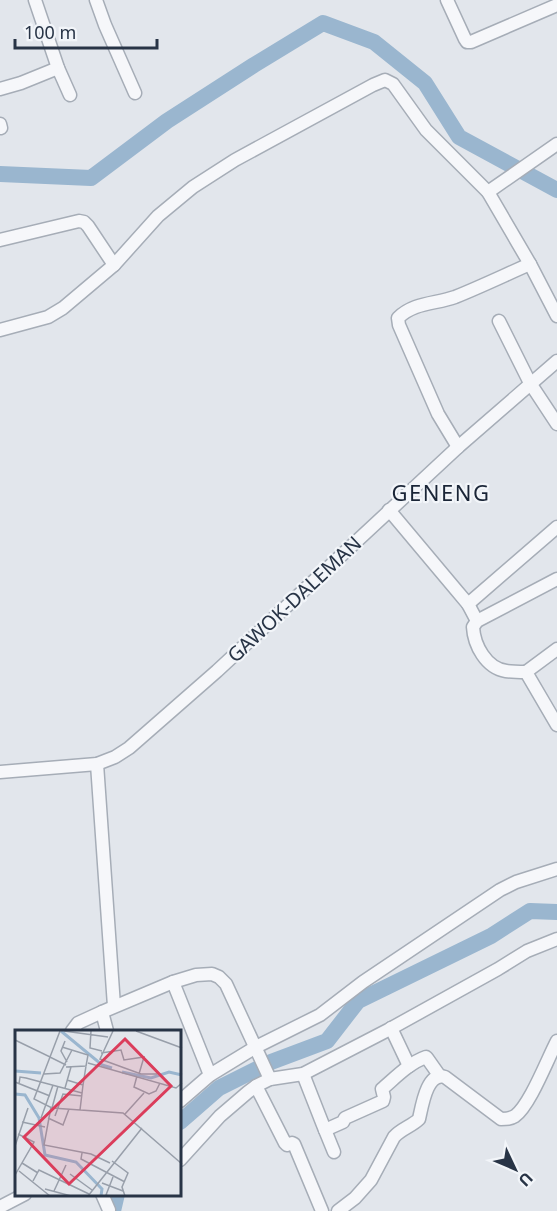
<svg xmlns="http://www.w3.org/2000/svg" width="557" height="1211" font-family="'Noto Sans',sans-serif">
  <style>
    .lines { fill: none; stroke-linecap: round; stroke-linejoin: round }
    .river { stroke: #9ab6cf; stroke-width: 16 }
    .minor-casing { stroke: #a6adb7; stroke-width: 15 }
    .minor { stroke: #f6f7fa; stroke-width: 12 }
    .labels { text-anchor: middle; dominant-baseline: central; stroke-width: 4.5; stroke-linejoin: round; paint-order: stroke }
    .street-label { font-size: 20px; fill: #283446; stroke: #f2f5f9 }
    .quarter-label { font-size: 22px; letter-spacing: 1.5px; fill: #1a2537; stroke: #f2f5f9 }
    .inset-river { fill: none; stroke: #9ab6cf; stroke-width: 3 }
    .inset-road { fill: none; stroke: #989faa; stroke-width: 1.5 }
    .view { fill: #db3d5b; fill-opacity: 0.15; stroke: #db3d5b; stroke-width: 3 }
    .inset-edge { fill: none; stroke: #283446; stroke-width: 3 }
  </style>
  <rect width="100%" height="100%" fill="#e2e6ec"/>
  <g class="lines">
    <g class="river">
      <path d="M0,174L91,178L167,121L254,65L323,23L374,42L425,83L459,137L557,190"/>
      <path d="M180,1122L219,1088L271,1062L327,1041L358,1001L491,936L530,911L557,912"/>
      <path d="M113,1211L117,1194"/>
    </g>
    <g class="minor-casing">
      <g id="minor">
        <path d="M35,0L58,68L70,95"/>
        <path d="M96,0L105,25L135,93"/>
        <path d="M447,0L465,39L467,42H471L557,5"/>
        <path d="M0,89L21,83L58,68"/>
        <path d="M0,124L1,128"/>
        <path d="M488,192L557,144"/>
        <path d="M0,240L79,221L84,222L88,226L114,265"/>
        <path d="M499,321L530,383L557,424"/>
        <path d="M0,330L48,317L63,308L114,265L158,216L193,187L235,160L373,85L385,80L393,84L426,130L488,192L530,264L557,316"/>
        <path d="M458,447L438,414L399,325L398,318C414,302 436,304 455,297C480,287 505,275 530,264"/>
        <path d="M389,510L457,591L468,604L477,621"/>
        <path d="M468,604L557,527"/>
        <path d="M557,649L526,672L557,725"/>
        <path d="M526,672C519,672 512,672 506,671C486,668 474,645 473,627L477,621L557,579"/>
        <path d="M97,764L114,1006"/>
        <path d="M0,772L97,764L115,757L129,748L217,671L458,447L557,361"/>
        <path d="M173,982L210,1075"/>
        <path d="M102,1012L107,1031"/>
        <path d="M391,1028L409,1066"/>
        <path d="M72,1031L78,1023L102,1012L173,982L196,975L212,974L219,977L226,984L270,1079"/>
        <path d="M303,1074L323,1125L334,1152"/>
        <path d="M256,1086L285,1143L287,1145L292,1143L294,1144L322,1211"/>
        <path d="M180,1101L210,1075L256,1047L320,1015L363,982L500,890L516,882L557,869"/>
        <path d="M325,1130L343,1122L345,1118L383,1101L384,1097L382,1089C395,1078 409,1063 426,1057L427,1058L439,1075"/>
        <path d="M180,1160L220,1116L248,1092L256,1086L270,1079L303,1074L388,1030L498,969L527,951L557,939"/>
        <path d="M102,1194L109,1210"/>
        <path d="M0,1207L25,1194"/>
        <path d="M338,1211L355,1198L371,1180L394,1137C401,1129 412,1126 419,1119C422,1106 427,1071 445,1077L501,1119C507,1119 510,1119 515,1116C530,1105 547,1060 557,1041"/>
      </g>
    </g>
    <use href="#minor" class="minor"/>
  </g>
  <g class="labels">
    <g class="street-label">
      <text transform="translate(294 599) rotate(-43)">GAWOK-DALEMAN</text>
    </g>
    <g class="quarter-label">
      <text x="441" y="492">GENENG</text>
    </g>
  </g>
  <g transform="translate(15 1030)">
    <rect width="166" height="166" fill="#e2e6ec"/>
    <path class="inset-river" d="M46,1L87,35L97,38M0,41L26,43M107,42L136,48L154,42L167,45M0,64L10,65L24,88L30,125L61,132L87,159L86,166"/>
    <path class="inset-road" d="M49,1L93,7M76,1L75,18L87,21M98,1L85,29L126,44H142M121,1L167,18M0,10L35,27L45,1M50,11L46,21L52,32M47,17L73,25L71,36L51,37M86,23L106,20L109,30L129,27L124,44M73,33L161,58L167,53M51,35L35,27L19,69L37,78L108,83L167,134M29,44L45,43L57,20M122,46L119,57L134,64L141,61L145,53M52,50L68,55L71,36M0,52L35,66M4,54L5,47L11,48L67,63M50,58L56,37M36,77L29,115L76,124L95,133M37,78L43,56M65,80L68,55M110,84L129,63M40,86L48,64L67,66M26,88L38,55M33,88L48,95L54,79M7,92L30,97M0,116L13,78M67,123L66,129L110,152M97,131L113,143L107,157L110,166M7,133L23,143M4,141L35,166M55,144L77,160M0,145L19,112L3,104M18,151L24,140L74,164M87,153L108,161M30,159L56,166M39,161L51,135M73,166L127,98M94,166L91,165L98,147"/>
    <path class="view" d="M110,9L156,56L54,154L9,107Z"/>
    <rect width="166" height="166" class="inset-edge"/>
  </g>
  <g transform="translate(515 1169) rotate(134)" stroke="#f2f5f9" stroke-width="4.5" paint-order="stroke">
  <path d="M0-4.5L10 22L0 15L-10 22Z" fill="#283446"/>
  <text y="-9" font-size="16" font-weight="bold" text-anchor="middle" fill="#283446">U</text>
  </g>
  <path d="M15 39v9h142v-9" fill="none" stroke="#283446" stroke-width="3"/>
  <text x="24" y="39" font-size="18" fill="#283446" stroke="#f2f5f9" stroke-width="4.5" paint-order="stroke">100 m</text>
</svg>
